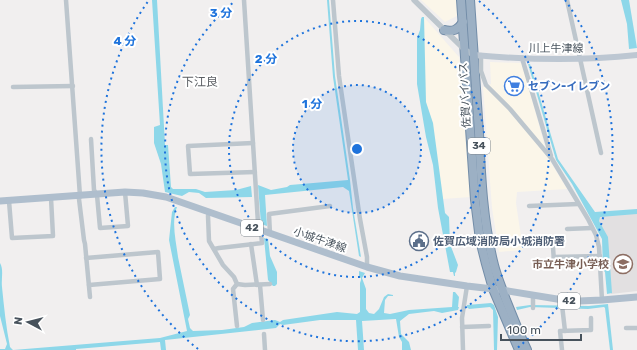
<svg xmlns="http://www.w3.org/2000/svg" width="637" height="350" font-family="Rubik,'Noto Sans JP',sans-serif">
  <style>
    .commercial { fill: #fbf6e9 }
    .education { fill: #e2e0e1 }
    .water { fill: #8dd7e9 }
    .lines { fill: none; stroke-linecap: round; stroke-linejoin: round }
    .trunk-casing { stroke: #738da8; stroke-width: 10 }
    .minor { stroke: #bdc6cd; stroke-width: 4.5 }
    .tertiary { stroke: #bdc6cd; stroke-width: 5.5 }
    .secondary { stroke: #bdc7d2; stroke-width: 6 }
    .primary { stroke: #afbecd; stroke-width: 7 }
    .trunk { stroke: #9cb0c4; stroke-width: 8 }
    .ring { fill: none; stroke: #1e73dc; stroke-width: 2; stroke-dasharray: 2 4 }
    .labels { text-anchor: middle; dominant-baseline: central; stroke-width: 4; stroke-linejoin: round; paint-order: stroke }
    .shield { fill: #fff; stroke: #7e868d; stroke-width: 1 }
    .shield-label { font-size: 10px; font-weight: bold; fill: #47525c }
    .street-label { font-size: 11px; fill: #47525c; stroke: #fff }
    .shop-label { font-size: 11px; font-weight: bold; fill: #366cbe; stroke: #fff; text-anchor: start }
    .service-label { font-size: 11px; font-weight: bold; fill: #4e5e75; stroke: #fff; text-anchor: start }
    .education-label { font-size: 11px; font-weight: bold; fill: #785e54; stroke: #fff; text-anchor: end }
    .neighbourhood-label { font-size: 12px; fill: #5c5f64; stroke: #fff }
    .centre { fill: #1e73dc; stroke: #fff; stroke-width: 2 }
    .ring-label { font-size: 12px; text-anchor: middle; font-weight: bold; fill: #1e73dc; stroke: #fff; stroke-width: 4; stroke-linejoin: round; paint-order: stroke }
  </style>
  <rect width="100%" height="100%" fill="#f1efef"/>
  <g class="commercial">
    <path d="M421,0H456L457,16L445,22Z"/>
    <path d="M423,16L459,57L462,82L471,197L442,199L425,103Z"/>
    <path d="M490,62L522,63L548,158L567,189L517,192L516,203L523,250L499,252L492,208L483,87L491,84Z"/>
  </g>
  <path class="education" d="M637,212V291L611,294L607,237L596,216Z"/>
  <g class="water">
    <path d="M152,0H157L165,145H168L171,187L173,189H196L205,192L236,190L251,186L252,197L206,198L199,193L189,192L182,196L165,192L161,164L154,143V127L160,125Z"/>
    <path d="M327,0H329L335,76L350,180L353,208L361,257L359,256L349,191L343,187L265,195L267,226L261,224L258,185L271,190L287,187L290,185L348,180L333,77Z"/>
    <path d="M621,0H629L637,48L629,49L627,24Z"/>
    <path d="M422,17H424L426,102L433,123L445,213L449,217L450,244L458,265L456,272L455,273V276H454L453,272H450L438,208L433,165L426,137L417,84V38L420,30L421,19Z"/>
    <path d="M528,64H530L558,159L595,212L637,209V214L600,217L599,221L608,237L612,293L607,294L605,272L603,270L602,239L572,184L556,160Z"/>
    <path d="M175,207H177C171,222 176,241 178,257C182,276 186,296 190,315L188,319L190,328L193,331L222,330L244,327L252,323L275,320L280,322L283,320L337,312L357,314L360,312V283L361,280V278L359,277V271L365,273L362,278L366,289V309L369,313L374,314L379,309L384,297L388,294L393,295V296H388L385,300L384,313L390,314L409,310L452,307L453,292H455L459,297L458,307H459L458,310L442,313L434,311L409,314L400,321L401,334L409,342L411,350H402V342L399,337L396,319L362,321L364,350H358L356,320H320L283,325L280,324L276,328L165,340L166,350H161L160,342L76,349V350H0V349H5L7,344L0,316V263C4,270 1,279 2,287C4,307 6,327 10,347L13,350L160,338L187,331L169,240L172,212Z"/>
    <path d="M264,238L268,239L270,256L277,272V284L275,286H273L268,280Z"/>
    <path d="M491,303L494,305L498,317L497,350H494L493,310L490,307L469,309L467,307V305Z"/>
    <path d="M608,304L613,350H610L605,308L604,307L588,309L530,307L517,310L516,307L530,305L589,306Z"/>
  </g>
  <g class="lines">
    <g class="trunk-casing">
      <g id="trunk">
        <path d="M461,0L475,200L480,240L486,264L493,289L519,350"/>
        <path d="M470,0C473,44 476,89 479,133C481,178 483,222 494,265C497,277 502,288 506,300C513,317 519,333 527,350"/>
        <path d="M444,30C453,32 458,30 463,22"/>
      </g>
    </g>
    <g class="minor">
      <path d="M66,0L80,196L79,199L84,240L85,244L90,297"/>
      <path d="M244,0L258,223V230"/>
      <path d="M333,0L339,76L360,219L367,257V267"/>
      <path d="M567,0L601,153"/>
      <path d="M481,55V71L486,85L510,109L552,159L588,219L596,235L599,247L602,300"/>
      <path d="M522,58L551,156"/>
      <path d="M13,87L73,86"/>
      <path d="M91,139L94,190L97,195L100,228L128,226L125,192"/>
      <path d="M253,143L188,146L190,174L255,172"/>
      <path d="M9,201L12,238L53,236L51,198"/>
      <path d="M529,206L578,204"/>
      <path d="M209,213L208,216L209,241L223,265L234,277L237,284L233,289L237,326"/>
      <path d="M567,229L592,228"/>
      <path d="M270,234L269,214L330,206"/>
      <path d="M251,244L257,285"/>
      <path d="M214,249L219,248L262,243L261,234L262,231"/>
      <path d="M554,257L600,256"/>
      <path d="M86,258L158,252L160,279L89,285"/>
      <path d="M542,262H554L553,247"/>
      <path d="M237,284L245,285L270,284"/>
      <path d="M260,285L263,320"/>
      <path d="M533,295V308"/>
      <path d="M563,300L562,305L565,331"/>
      <path d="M462,327L489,326"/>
      <path d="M626,328H637"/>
      <path d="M264,334L265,350"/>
      <path d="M463,350L462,318L467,286"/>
      <path d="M562,350L560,331L591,330V318"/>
    </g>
    <path class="tertiary" d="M414,0L465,50L474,55"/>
    <path class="secondary" d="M474,55C528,60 583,61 637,55"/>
    <path class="primary" d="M0,201L125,192L143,193L166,197L367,267L400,276L467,286L502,290L563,300L579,301L602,300L637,297"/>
    <use href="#trunk" class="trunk"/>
  </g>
  <circle cx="357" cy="149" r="64" fill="#1e73dc" fill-opacity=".12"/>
  <g class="ring">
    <circle cx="357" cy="149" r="64"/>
    <circle cx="357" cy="149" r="128"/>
    <path d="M479 1A192 192 0 1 1 235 1"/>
    <path d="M198 349A256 256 0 0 1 149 0M565 0A256 256 0 0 1 516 349"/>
  </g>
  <defs>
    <g id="supermarket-ring" transform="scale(1)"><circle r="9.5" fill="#fff" stroke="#3f7fe0" stroke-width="1.5"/><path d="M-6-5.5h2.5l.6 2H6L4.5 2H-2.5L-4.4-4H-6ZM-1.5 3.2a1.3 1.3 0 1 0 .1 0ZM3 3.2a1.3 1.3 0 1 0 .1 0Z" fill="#3f7fe0"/></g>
    <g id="civic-ring" transform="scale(1)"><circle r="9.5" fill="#fff" stroke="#5c6f8a" stroke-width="1.5"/><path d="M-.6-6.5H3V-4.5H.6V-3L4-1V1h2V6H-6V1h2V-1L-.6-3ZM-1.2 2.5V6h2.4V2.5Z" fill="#5c6f8a"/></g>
    <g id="school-ring" transform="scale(1)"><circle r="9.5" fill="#fff" stroke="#8d6e63" stroke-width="1.5"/><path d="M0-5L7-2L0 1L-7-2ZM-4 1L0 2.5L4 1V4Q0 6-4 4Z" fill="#8d6e63"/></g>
  </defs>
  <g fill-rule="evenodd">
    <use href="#supermarket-ring" x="514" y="86"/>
    <use href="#civic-ring" x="419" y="241"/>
    <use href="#school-ring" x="623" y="264"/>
  </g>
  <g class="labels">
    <g class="shield">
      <rect x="468" y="138" width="22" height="16" rx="3"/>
      <rect x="241" y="220" width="22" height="16" rx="3"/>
      <rect x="558" y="293" width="22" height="16" rx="3"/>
    </g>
    <g class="shield-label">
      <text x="479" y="146">34</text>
      <text x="252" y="228">42</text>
      <text x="569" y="301">42</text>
    </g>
    <g class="street-label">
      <text x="556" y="48">川上牛津線</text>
      <text transform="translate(465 95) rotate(-93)">佐賀バイパス</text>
      <text transform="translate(320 240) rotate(19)">小城牛津線</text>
    </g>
    <g class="shop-label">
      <text x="528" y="86">セブン-イレブン</text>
    </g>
    <g class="service-label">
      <text x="433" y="241">佐賀広域消防局小城消防署</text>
    </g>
    <g class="education-label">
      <text x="609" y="264">市立牛津小学校</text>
    </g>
    <g class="neighbourhood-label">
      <text x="200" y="82">下江良</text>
    </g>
  </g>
  <circle cx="357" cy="149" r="6" class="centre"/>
  <g class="ring-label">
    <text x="221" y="17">3 分</text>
    <text x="125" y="45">4 分</text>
    <text x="266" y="63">2 分</text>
    <text x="312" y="108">1 分</text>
  </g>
  <g transform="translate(28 322) rotate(277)" stroke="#ffffff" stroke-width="3" paint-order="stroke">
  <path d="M0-3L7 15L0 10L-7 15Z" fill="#47525c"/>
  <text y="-6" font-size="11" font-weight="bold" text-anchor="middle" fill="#47525c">N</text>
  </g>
  <path d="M501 334v6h80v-6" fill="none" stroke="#47525c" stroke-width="2"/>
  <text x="507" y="334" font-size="12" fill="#47525c" stroke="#ffffff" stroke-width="3" paint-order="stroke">100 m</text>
</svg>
